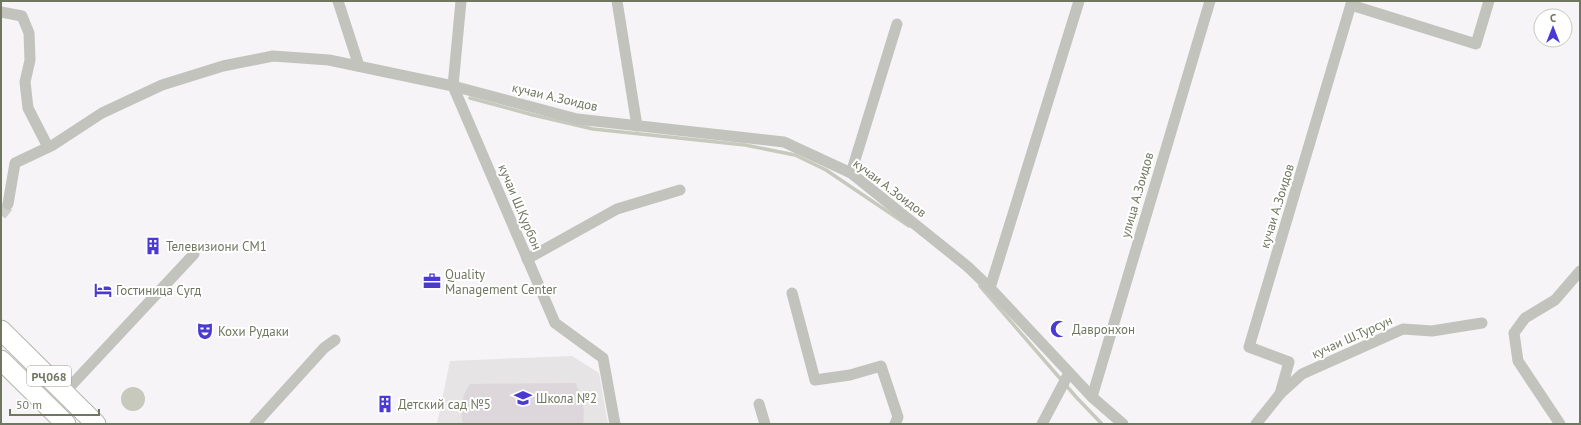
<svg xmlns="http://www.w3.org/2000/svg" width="1581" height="425" font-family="'PT Sans',sans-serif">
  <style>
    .built { fill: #e6e4e4 }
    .green { fill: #ddd6da }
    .water { fill: #c6c9bc }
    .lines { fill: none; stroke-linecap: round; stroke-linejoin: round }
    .stream { stroke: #c6c9bc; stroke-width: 3.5 }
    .minor-tunnel { stroke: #cececa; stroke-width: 11; stroke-dasharray: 11 5.5; stroke-linecap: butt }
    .trunk-casing { stroke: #b4b7b0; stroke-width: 21 }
    .minor { stroke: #c1c3bc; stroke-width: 11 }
    .trunk { stroke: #fff; stroke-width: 19 }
    .labels { text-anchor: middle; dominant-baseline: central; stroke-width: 4; stroke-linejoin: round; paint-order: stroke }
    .shield { fill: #fff; stroke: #9ba090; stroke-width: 1 }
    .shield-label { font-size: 12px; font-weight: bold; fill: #707760 }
    .street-label { font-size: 13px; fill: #707760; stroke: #fff }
    .poi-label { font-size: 13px; fill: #707760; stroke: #fff; text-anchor: start }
  </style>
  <rect width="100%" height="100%" fill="#f6f4f7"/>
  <path class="built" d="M572,356L599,373L608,424H437L450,361Z"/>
  <path class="green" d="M575,383C583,397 585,409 583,424H463C460,409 461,397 470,384Z"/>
  <circle class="water" cx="133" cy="399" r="12"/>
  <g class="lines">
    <g class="stream">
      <path d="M470,98L533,115L593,129L745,145L795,155L826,170L909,226"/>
      <path d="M980,286L1077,398L1102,424"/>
    </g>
    <path class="minor-tunnel" d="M1,215L9,205"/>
    <g class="trunk-casing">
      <g id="trunk">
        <path d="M1,330L96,424"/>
        <path d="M1,360L66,424"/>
      </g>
    </g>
    <g class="minor">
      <path d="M338,1L359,66"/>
      <path d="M461,1L453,86L555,323L603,358L615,424"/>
      <path d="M617,1L637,126"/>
      <path d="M1351,5L1476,44L1489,1"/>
      <path d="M1,12L22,16L29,33L30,60L25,82L28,108L48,147"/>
      <path d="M851,173L897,24"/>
      <path d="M8,204L15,163L53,145L102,113L162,85L223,66L273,56L329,60L453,86L577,119L784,142L851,173L967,266L990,288L1092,397L1123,424"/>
      <path d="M527,259L617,209L680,190"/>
      <path d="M990,288L1079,1"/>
      <path d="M792,293L815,380L850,375L881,366L898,417L895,424"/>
      <path d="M65,392L194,254"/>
      <path d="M1280,394L1289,362L1249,347L1352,1"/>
      <path d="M1092,397L1210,1"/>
      <path d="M759,404L765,424"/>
      <path d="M255,424L324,348L335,340"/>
      <path d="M1042,424L1069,373"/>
      <path d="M1256,424L1280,394L1302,374L1403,329L1432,331L1482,323"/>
      <path d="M1560,424L1518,361L1514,333L1525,318L1555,300L1580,271"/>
    </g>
    <use href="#trunk" class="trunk"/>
  </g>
  <defs>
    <g id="building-bare" transform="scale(1.38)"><path d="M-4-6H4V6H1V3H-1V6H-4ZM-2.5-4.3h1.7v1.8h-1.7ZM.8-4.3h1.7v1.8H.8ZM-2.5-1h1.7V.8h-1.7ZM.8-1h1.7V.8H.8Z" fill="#4b3ad1" stroke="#fff" stroke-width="2.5" paint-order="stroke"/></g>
    <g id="office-bare" transform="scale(1.38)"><path d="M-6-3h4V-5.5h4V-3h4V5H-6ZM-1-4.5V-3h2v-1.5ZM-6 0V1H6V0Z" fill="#4b3ad1" stroke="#fff" stroke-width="2.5" paint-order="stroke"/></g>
    <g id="hotel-bare" transform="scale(1.38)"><path d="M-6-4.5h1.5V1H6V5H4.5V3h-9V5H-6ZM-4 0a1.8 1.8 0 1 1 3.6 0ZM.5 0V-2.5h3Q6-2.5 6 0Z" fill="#4b3ad1" stroke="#fff" stroke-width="2.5" paint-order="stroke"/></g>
    <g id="mosque-bare" transform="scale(1.38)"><path d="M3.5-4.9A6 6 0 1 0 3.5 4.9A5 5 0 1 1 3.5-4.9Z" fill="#4b3ad1" stroke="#fff" stroke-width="2.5" paint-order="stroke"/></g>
    <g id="theatre-bare" transform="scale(1.38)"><path d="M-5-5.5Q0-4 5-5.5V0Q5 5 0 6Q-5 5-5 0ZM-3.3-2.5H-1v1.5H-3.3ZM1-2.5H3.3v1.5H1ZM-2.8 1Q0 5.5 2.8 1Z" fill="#4b3ad1" stroke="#fff" stroke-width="2.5" paint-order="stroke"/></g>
    <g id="school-bare" transform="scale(1.38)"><path d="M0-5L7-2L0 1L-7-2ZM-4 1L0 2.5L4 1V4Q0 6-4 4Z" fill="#4b3ad1" stroke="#fff" stroke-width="2.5" paint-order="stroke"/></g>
  </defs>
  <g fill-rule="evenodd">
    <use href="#building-bare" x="153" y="246"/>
    <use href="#office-bare" x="432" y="281"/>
    <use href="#hotel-bare" x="103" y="290"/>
    <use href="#mosque-bare" x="1059" y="329"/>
    <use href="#theatre-bare" x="205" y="331"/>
    <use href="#school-bare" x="523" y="398"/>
    <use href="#building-bare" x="385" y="404"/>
  </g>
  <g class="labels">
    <rect class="shield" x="27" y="366" width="44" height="20" rx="3"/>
    <g class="shield-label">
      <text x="49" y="376">РҶ068</text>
    </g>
    <g class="street-label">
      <text transform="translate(555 97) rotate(13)">кучаи А.Зоидов</text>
      <text transform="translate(890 188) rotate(37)">кучаи А.Зоидов</text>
      <text transform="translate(1137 195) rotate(-74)">улица А.Зоидов</text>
      <text transform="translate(1277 206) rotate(-73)">кучаи А.Зоидов</text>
      <text transform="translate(520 207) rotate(67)">кучаи Ш.Қурбон</text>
      <text transform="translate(1352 337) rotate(-24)">кучаи Ш.Турсун</text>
    </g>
    <g class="poi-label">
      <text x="166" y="246">Телевизиони СМ1</text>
      <text x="445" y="274">Quality<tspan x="445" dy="15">Management Center</tspan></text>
      <text x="116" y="290">Гостиница Сугд</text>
      <text x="1072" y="329">Давронхон</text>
      <text x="218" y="331">Кохи Рудаки</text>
      <text x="536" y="398">Школа №2</text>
      <text x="398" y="404">Детский сад №5</text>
    </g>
  </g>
  <rect width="1581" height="425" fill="none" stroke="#707760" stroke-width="4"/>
  <g transform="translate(1553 28)"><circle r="19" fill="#ffffff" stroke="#c6c9bf"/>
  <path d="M0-3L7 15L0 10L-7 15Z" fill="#4b3ad1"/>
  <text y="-6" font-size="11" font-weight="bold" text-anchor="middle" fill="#707760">С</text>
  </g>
  <path d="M10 409v6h89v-6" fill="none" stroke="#707760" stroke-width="2"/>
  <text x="16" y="409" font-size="12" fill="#707760" stroke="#ffffff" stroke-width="3" paint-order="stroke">50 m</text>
</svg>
